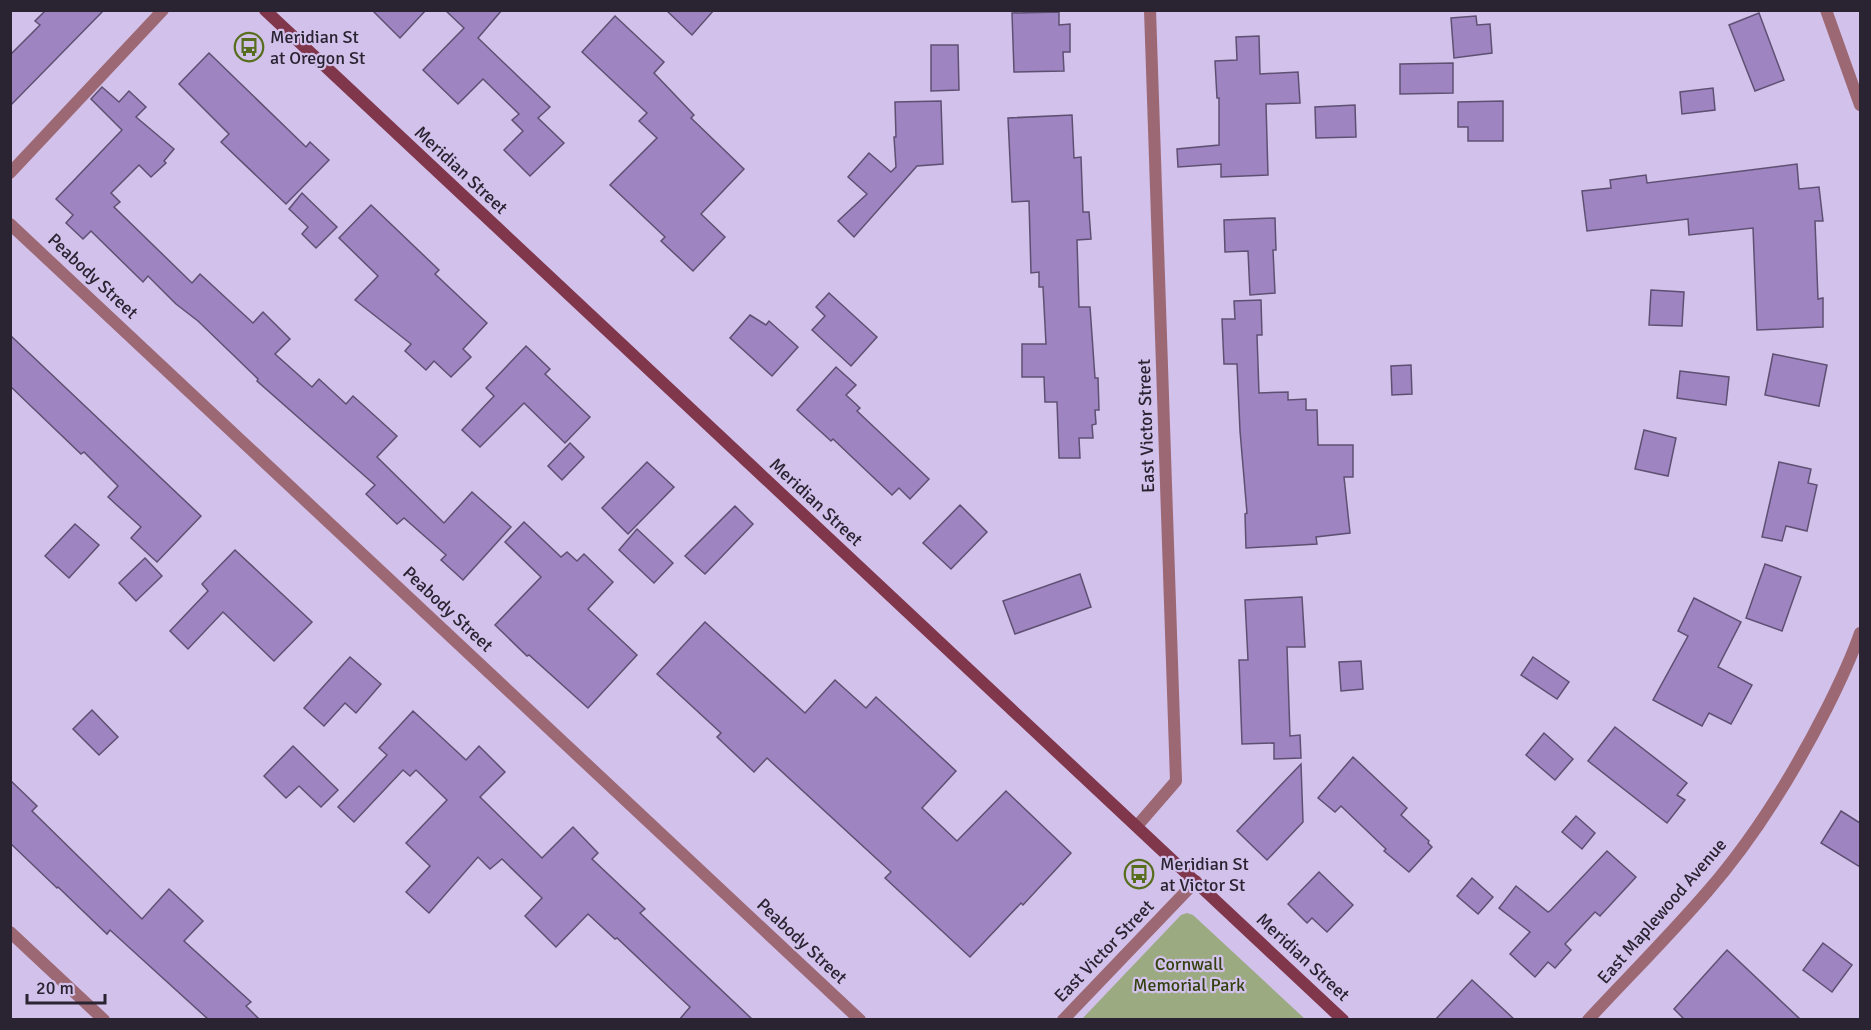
<svg xmlns="http://www.w3.org/2000/svg" width="1871" height="1030" font-family="Signika,sans-serif">
  <style>
    .green { fill: #9caa82 }
    .building { fill: #9e84c0; stroke: #5f5073; stroke-width: 1.5 }
    .lines { fill: none; stroke-linecap: round; stroke-linejoin: round }
    .street { stroke: #9c6874; stroke-width: 12 }
    .secondary { stroke: #80374c; stroke-width: 12 }
    .labels { text-anchor: middle; dominant-baseline: central; stroke-width: 4.5; stroke-linejoin: round; paint-order: stroke }
    .poi-label { font-size: 18px; fill: #292332; stroke: #d2c1ea; text-anchor: start }
    .street-label { font-size: 18px; fill: #292332; stroke: #d2c1ea }
    .park-label { font-size: 18px; fill: #33410f; stroke: #d2c1ea }
  </style>
  <rect width="100%" height="100%" fill="#d2c1ea"/>
  <path class="green" d="M1187,913L1193,915L1305,1019H1082L1181,915Z"/>
  <g class="building">
    <path d="M46,10H104L10,106V55L40,25L35,21Z"/>
    <path d="M372,10H426L400,38Z"/>
    <path d="M445,10H502L478,38L550,107L538,118L564,143L530,176L504,150L523,131L512,120L519,114L483,79L458,104L423,70L464,28Z"/>
    <path d="M666,10H714L692,35Z"/>
    <path d="M1059,12V25L1070,24V52H1063L1064,71L1014,72L1012,13Z"/>
    <path d="M1759,13L1784,80L1755,91L1729,25Z"/>
    <path d="M615,16L664,62L654,73L694,115L691,118L744,169L701,214L725,237L693,271L661,241L665,237L610,185L657,138L639,121L647,113L582,52Z"/>
    <path d="M1476,16L1477,25L1490,24L1492,53L1454,58L1451,18Z"/>
    <path d="M1259,36L1260,74L1298,72L1300,103L1266,104L1268,175L1221,177V164L1178,167L1177,149L1219,145V98H1217L1215,61L1237,60L1236,37Z"/>
    <path d="M931,45H958L959,90L931,91Z"/>
    <path d="M209,53L306,147L310,142L329,160L286,204L221,142L229,134L179,84Z"/>
    <path d="M1453,63V93L1400,94V64Z"/>
    <path d="M102,87L119,102L129,91L146,107L136,117L174,149L164,161L166,163L151,177L139,165L111,193L120,202L114,207L192,283L200,274L253,323L263,312L290,339L275,354L312,387L319,379L346,404L353,396L397,436L377,457L444,523L472,492L511,527L463,580L441,560L446,555L404,518L397,524L366,494L375,485L257,381L258,379L198,321L176,304L148,276L143,282L91,231L83,239L66,223L73,215L56,199L122,130L91,99Z"/>
    <path d="M1713,88L1715,110L1682,114L1680,92Z"/>
    <path d="M941,101L943,164L917,166L854,237L838,221L867,194L848,177L869,153L891,172L896,167L894,137H896L895,102Z"/>
    <path d="M1503,101V141H1468V127H1458V102Z"/>
    <path d="M1355,105L1356,137L1316,138L1315,107Z"/>
    <path d="M1072,115L1074,158L1081,157L1083,212H1089L1091,239L1077,240L1079,307H1090L1095,378H1098L1099,410H1095L1096,424L1092,425L1093,438H1079L1080,458H1059L1057,402H1045L1044,377H1022V344H1046L1043,287H1039V272L1031,273L1029,201L1012,202L1008,118Z"/>
    <path d="M1797,164L1799,189L1819,187L1823,221H1815L1818,299L1823,298V327L1757,330L1753,228L1689,235L1688,219L1587,231L1582,191L1611,188L1610,180L1646,175L1647,183Z"/>
    <path d="M302,193L337,227L316,248L302,234L308,227L289,209Z"/>
    <path d="M371,205L439,270L435,274L487,323L463,349L471,357L451,377L434,361L426,370L405,351L411,344L355,300L378,276L339,238Z"/>
    <path d="M1275,218L1276,250H1273L1275,293L1250,295L1248,251L1225,252L1224,220Z"/>
    <path d="M1651,290L1684,292L1682,326L1649,325Z"/>
    <path d="M829,293L877,337L851,366L812,330L825,316L816,307Z"/>
    <path d="M1261,300L1262,335H1257L1259,393L1288,392V400L1306,399V410H1317L1318,445H1353V477H1344L1350,533L1316,537L1317,544L1246,548L1245,514L1247,513L1240,431L1237,364H1224L1222,319H1235L1234,301Z"/>
    <path d="M750,315L766,325L769,321L798,347L772,376L730,338Z"/>
    <path d="M10,335L201,516L157,562L131,538L141,527L108,497L118,486L84,452L81,454L10,386Z"/>
    <path d="M526,346L550,369L545,374L590,417L565,443L524,403L480,447L462,430L494,396L486,388Z"/>
    <path d="M1773,354L1827,365L1819,406L1765,395Z"/>
    <path d="M1411,365L1412,394L1392,395L1391,366Z"/>
    <path d="M836,367L856,385L846,395L860,408L857,411L929,479L910,499L899,488L892,495L833,439L831,441L797,410Z"/>
    <path d="M1680,371L1729,377L1726,405L1677,398Z"/>
    <path d="M1644,430L1676,438L1668,476L1635,469Z"/>
    <path d="M570,443L584,457L562,480L548,466Z"/>
    <path d="M647,462L674,487L628,534L602,508Z"/>
    <path d="M1779,462L1811,469L1808,483L1817,485L1807,531L1786,526L1782,541L1762,537Z"/>
    <path d="M960,505L987,532L951,569L923,543Z"/>
    <path d="M735,506L753,524L705,574L685,556Z"/>
    <path d="M524,522L561,557L567,552L577,561L584,554L613,582L588,609L637,655L588,708L529,655L527,656L495,625L541,577L505,542Z"/>
    <path d="M75,524L99,545L69,578L45,556Z"/>
    <path d="M637,529L673,563L654,583L619,550Z"/>
    <path d="M235,550L312,622L274,661L223,612L188,649L170,631L208,591L202,584Z"/>
    <path d="M145,558L162,576L136,601L119,583Z"/>
    <path d="M1765,564L1801,577L1782,631L1746,618Z"/>
    <path d="M1080,574L1091,607L1015,634L1003,601Z"/>
    <path d="M1302,597L1305,647H1287L1290,736L1300,735L1301,758L1274,759V743L1242,744L1239,660H1248L1245,600Z"/>
    <path d="M1694,598L1741,622L1718,667L1752,685L1731,724L1709,713L1702,726L1653,700L1688,636L1678,631Z"/>
    <path d="M705,622L805,713L835,680L866,708L876,697L956,771L922,808L957,841L1006,791L1071,853L1023,905L1021,903L970,957L885,878L891,872L767,758L754,772L717,737L721,733L657,674Z"/>
    <path d="M350,657L381,684L356,713L345,703L324,726L304,708Z"/>
    <path d="M1533,657L1569,682L1557,699L1521,675Z"/>
    <path d="M1361,661L1363,689L1341,691L1339,662Z"/>
    <path d="M92,710L118,737L99,755L73,729Z"/>
    <path d="M413,711L466,760L479,746L505,772L480,797L542,858L573,827L598,853L592,859L645,909L640,913L753,1020H679L690,1007L617,938L615,939L588,914L556,947L525,916L542,898L502,859L490,869L478,857L429,913L406,892L430,866L406,843L447,800L416,770L410,776L403,770L354,822L338,807L387,755L379,748Z"/>
    <path d="M1615,727L1687,783L1677,795L1685,800L1667,823L1588,761Z"/>
    <path d="M1544,733L1573,759L1555,780L1526,755Z"/>
    <path d="M293,746L338,790L321,807L299,786L286,798L264,776Z"/>
    <path d="M1353,757L1407,808L1401,815L1429,841L1428,843L1432,847L1409,872L1384,851L1386,849L1341,806L1335,812L1318,798Z"/>
    <path d="M1301,764L1303,822L1267,860L1237,831Z"/>
    <path d="M10,780L37,806L32,811L142,919L169,889L203,921L184,941L251,1002L246,1006L260,1020H209L110,930L107,934L58,887L57,888L10,843Z"/>
    <path d="M1841,811L1860,823V867L1821,843Z"/>
    <path d="M1576,816L1595,833L1582,849L1562,832Z"/>
    <path d="M1607,851L1636,877L1600,916L1595,912L1565,944L1571,950L1555,968L1548,962L1535,977L1510,954L1530,932L1499,908L1516,886L1548,912L1551,910Z"/>
    <path d="M1319,872L1353,905L1327,932L1312,918L1307,923L1288,904Z"/>
    <path d="M1472,878L1493,897L1478,914L1457,896Z"/>
    <path d="M1823,943L1852,965L1832,992L1803,970Z"/>
    <path d="M1727,950L1801,1020H1685L1674,1009Z"/>
    <path d="M1472,980L1515,1020H1435Z"/>
  </g>
  <g class="lines">
    <g class="street">
      <path d="M1826,10L1860,105"/>
      <path d="M10,173L163,10"/>
      <path d="M10,224L860,1020"/>
      <path d="M1137,826L1176,781L1150,10"/>
      <path d="M10,932L104,1020"/>
      <path d="M1063,1020L1196,881"/>
      <path d="M1588,1020C1628,977 1669,936 1707,892C1755,837 1794,773 1827,708C1839,684 1851,659 1860,633"/>
    </g>
    <path class="secondary" d="M265,10L1343,1020"/>
  </g>
  <defs>
    <g id="bus-ring" transform="scale(1.5)"><circle r="9.5" fill="#d2c1ea" stroke="#586e1f" stroke-width="1.5"/><path d="M-5-6H5V4H4V6H2V4H-2V6H-4V4H-5ZM-3.5-4V0h7V-4ZM-3.5 1.2v1.5H-2V1.2ZM2 1.2v1.5H3.5V1.2Z" fill="#586e1f"/></g>
  </defs>
  <g fill-rule="evenodd">
    <use href="#bus-ring" x="249" y="47"/>
    <use href="#bus-ring" x="1139" y="874"/>
  </g>
  <g class="labels">
    <g class="poi-label">
      <text x="270" y="37">Meridian St<tspan x="270" dy="21">at Oregon St</tspan></text>
      <text x="1160" y="864">Meridian St<tspan x="1160" dy="21">at Victor St</tspan></text>
    </g>
    <g class="street-label">
      <text transform="translate(461 170) rotate(43)">Meridian Street</text>
      <text transform="translate(93 276) rotate(43)">Peabody Street</text>
      <text transform="translate(1146 426) rotate(-92)">East Victor Street</text>
      <text transform="translate(816 502) rotate(43)">Meridian Street</text>
      <text transform="translate(448 609) rotate(43)">Peabody Street</text>
      <text transform="translate(1662 911) rotate(-49)">East Maplewood Avenue</text>
      <text transform="translate(802 941) rotate(43)">Peabody Street</text>
      <text transform="translate(1104 951) rotate(-46)">East Victor Street</text>
      <text transform="translate(1303 957) rotate(43)">Meridian Street</text>
    </g>
    <g class="park-label">
      <text x="1189" y="964">Cornwall<tspan x="1189" dy="21">Memorial Park</tspan></text>
    </g>
  </g>
  <rect width="1871" height="1030" fill="none" stroke="#292332" stroke-width="24"/>
  <path d="M27 994v9h78v-9" fill="none" stroke="#292332" stroke-width="3"/>
  <text x="36" y="994" font-size="18" fill="#292332" stroke="#d2c1ea" stroke-width="4.5" paint-order="stroke">20 m</text>
</svg>
